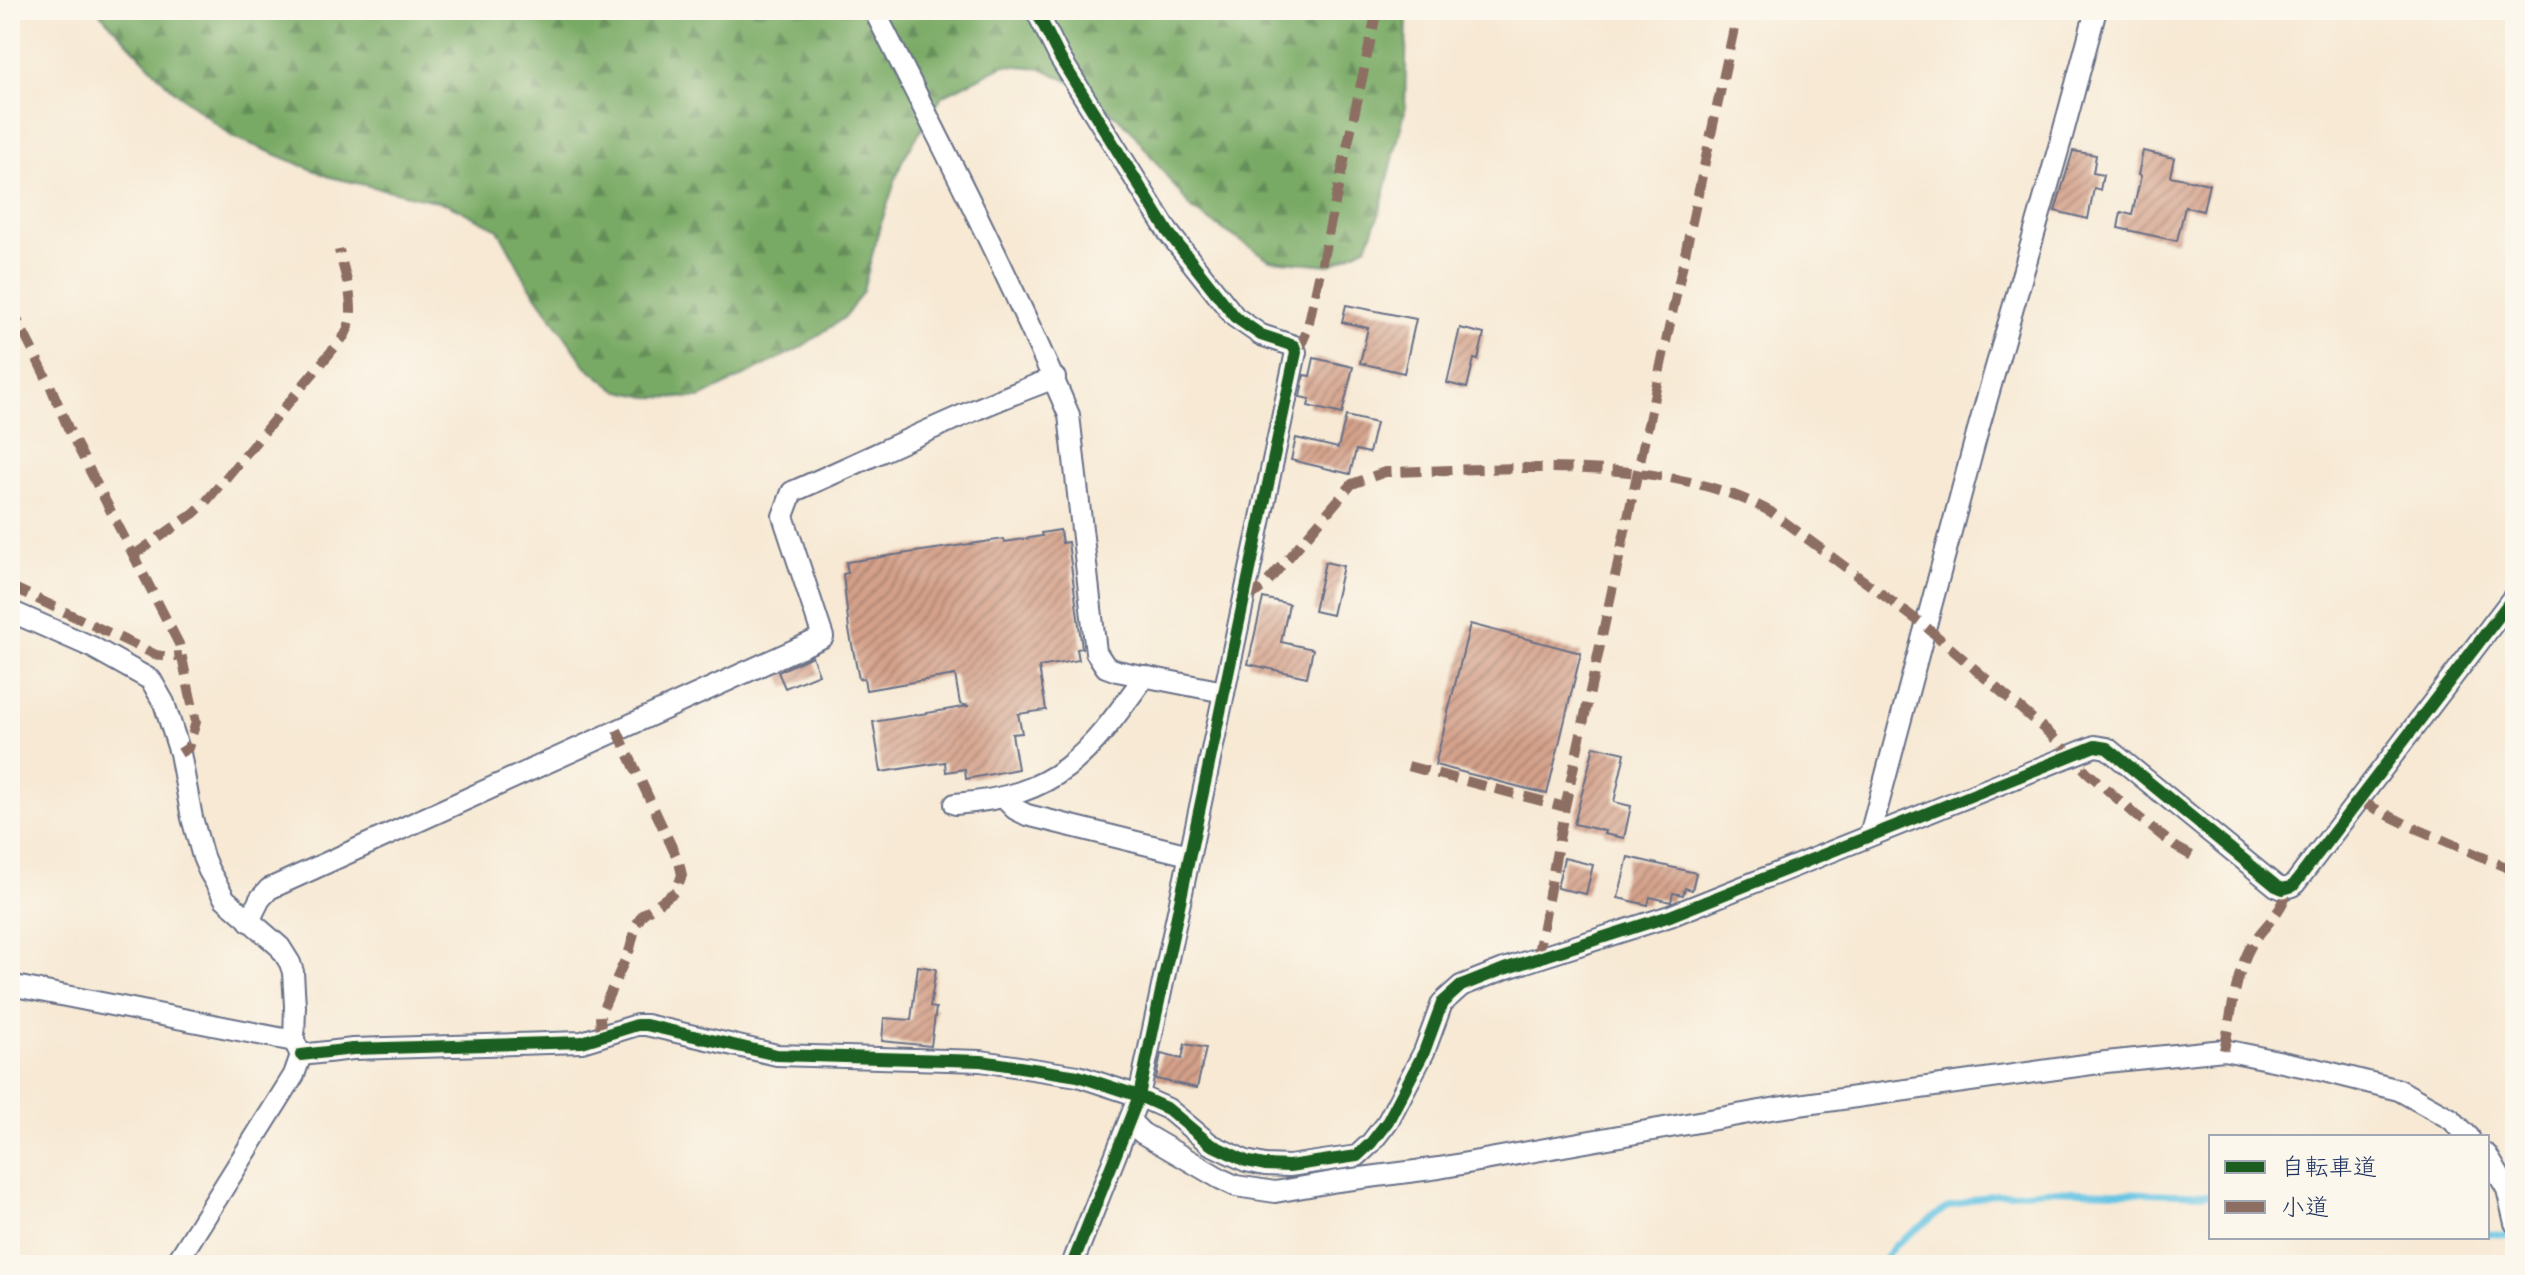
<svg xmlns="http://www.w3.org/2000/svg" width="2525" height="1275" font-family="'Patrick Hand','Klee One',sans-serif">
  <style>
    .forest { fill: url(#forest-firs); stroke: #4a6c62; stroke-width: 2 }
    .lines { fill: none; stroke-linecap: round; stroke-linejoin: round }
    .stream { stroke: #65c4e3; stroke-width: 6 }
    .building { fill: url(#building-hatch) }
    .minor-casing { stroke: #687087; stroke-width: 24 }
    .minor { stroke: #fff; stroke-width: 20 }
    .quiet { stroke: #8d6e63; stroke-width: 10; stroke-dasharray: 20 10; stroke-linecap: butt }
    .cycleway-casing { stroke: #fbf7ec; stroke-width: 17 }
    .cycleway { stroke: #1b5e20; stroke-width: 12 }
  </style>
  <defs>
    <pattern id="forest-firs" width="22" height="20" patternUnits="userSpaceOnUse" patternTransform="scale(2)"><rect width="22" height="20" fill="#79aa65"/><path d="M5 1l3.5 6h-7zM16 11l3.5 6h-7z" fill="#628b56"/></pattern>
    <pattern id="building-hatch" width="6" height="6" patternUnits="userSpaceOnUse" patternTransform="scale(2)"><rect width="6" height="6" fill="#d4a089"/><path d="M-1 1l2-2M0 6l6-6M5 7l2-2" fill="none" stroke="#ab8373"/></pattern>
  </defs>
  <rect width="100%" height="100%" fill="#fbf7ec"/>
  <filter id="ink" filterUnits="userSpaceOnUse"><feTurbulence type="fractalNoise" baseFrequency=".0125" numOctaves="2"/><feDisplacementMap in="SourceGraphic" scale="16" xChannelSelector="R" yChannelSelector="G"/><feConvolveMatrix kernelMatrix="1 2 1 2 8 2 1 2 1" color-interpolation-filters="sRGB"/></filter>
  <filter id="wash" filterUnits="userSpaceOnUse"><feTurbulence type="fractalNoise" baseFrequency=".006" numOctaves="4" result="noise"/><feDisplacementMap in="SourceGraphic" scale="32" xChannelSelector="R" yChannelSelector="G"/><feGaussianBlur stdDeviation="1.8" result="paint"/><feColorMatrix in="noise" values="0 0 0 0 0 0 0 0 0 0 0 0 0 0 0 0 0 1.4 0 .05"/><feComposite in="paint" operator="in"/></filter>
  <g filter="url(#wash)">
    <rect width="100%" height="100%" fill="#f7e9d4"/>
    <path class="forest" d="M97,10H1407L1405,111L1379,215L1367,246L1330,265L1270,260L1193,210L1130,129L1089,92L1042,68L1004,65L942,96L902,161L877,236L863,291L845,317L800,348L700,398L648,397L616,390L586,366L527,282L498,229L448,204L330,177L231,136L170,87Z"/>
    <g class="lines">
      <g class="stream">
        <path d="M2487,1233L2515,1237"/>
        <path d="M1880,1265L1894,1246L1946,1208L1989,1195L2047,1190L2211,1195"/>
      </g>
    </g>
    <g id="blocks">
      <g class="building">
        <path d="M2073,151L2096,155L2093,173L2103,175L2100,190L2094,188L2088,219L2055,211Z"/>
        <path d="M2143,151L2174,158L2170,176L2209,184L2203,211L2185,207L2177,241L2118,228L2121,212L2132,215L2141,176L2138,175Z"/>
        <path d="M1346,305L1416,319L1404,373L1360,363L1368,328L1342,322Z"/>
        <path d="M1460,328L1484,334L1478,360L1474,359L1467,388L1447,383Z"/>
        <path d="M1314,358L1353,367L1342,414L1308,406L1310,399L1300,397L1304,375L1310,376Z"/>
        <path d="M1346,416L1376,423L1369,453L1356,450L1350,474L1291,460L1296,438L1338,448Z"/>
        <path d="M1060,530L1062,543L1068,542L1082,648L1077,649L1079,660L1039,667L1046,710L1018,714L1022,733L1012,734L1018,769L966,779L965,769L946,772L945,762L881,772L873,722L969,706L960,704L955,675L866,690L864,678L859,679L849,630L843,574L848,573L846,562L1004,539L1005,542L1042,536L1041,533Z"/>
        <path d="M1325,562L1343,566L1332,615L1314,611Z"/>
        <path d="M1263,598L1289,604L1281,642L1313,649L1307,677L1248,664Z"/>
        <path d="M1470,624L1581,653L1547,794L1435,765Z"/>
        <path d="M812,656L819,674L785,688L778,672Z"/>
        <path d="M1594,746L1625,753L1614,802L1631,806L1624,838L1604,834L1605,831L1574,824Z"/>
        <path d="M1628,857L1696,873L1692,890L1685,888L1683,895L1673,893L1671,902L1650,897L1648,905L1618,898Z"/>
        <path d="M1564,858L1593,865L1586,894L1557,888Z"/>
        <path d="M918,966L936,969L930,1007L936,1008L931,1046L882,1041L884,1018L911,1020Z"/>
        <path d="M1185,1044L1206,1048L1197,1088L1156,1079L1161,1054L1182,1059Z"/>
      </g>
    </g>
  </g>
  <g filter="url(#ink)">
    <use href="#blocks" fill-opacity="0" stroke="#687087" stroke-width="2"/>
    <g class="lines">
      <g class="minor-casing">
        <g id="minor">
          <path d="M874,10C942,144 1010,277 1069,415L1096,652L1106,667L1117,671L1224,692"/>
          <path d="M1036,10L1060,58L1168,232L1235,317L1261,335L1294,346L1296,352L1139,1096L1072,1265"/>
          <path d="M10,611L92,647L151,680L164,703L180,753L192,818L203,857L209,871L225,899L280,947L290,963L293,972L295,1006L294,1041L301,1055L294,1075L175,1265"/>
          <path d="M1003,797L1015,809L1027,815L1189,855"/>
          <path d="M955,804C1059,796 1087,756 1145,676"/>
          <path d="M1870,835L1978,430L2061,140L2096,10"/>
          <path d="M249,921L260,899L269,889L823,637L783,516L792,492C879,454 965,411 1055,378"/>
          <path d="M10,985L294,1041"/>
          <path d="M301,1055L353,1049L582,1042L637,1025H646L777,1055L981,1061L1078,1076L1139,1096L1168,1109L1210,1144L1246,1161L1265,1165L1289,1166L1357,1156L1371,1143L1388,1121L1424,1052L1442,1003L1461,986L1504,969L1670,916L2095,746L2107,748L2276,886L2283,889L2293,886L2515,595"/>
          <path d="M1130,1121L1142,1133L1221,1179L1236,1186L1275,1192L1338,1181L1439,1168L1777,1108L2106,1062L2224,1050L2316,1069L2399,1090L2451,1119L2469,1137"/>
          <path d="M2487,1155L2507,1189L2515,1223"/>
        </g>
      </g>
      <use href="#minor" class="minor"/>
      <g class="quiet">
        <path d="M10,306L50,385L68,428L179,644L196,722L188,748L180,753"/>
        <path d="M1296,349L1301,345L1307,331L1377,10"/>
        <path d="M134,555L193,514L204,504L345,335C359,309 345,277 339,250"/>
        <path d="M10,586L156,655L168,657L182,656"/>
        <path d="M1244,598L1255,593L1265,585L1352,484L1385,472C1506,470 1662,452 1771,512L1925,626L2050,734L2087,772L2137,816L2176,847L2194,857"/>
        <path d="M1408,766L1565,807"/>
        <path d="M2360,801L2408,825L2515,871"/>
        <path d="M1537,959L1565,807L1738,10"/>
        <path d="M601,1036L600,1015L630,949L636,925L643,914L676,891L682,875L679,862L617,730"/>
        <path d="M2224,1050C2231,1019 2235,974 2251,946C2261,928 2286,910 2287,888"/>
      </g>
      <g class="cycleway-casing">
        <g id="cycleway">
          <path d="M1036,10L1060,58L1168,232L1235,317L1261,335L1294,346L1296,352L1139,1096L1072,1265"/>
          <path d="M301,1055L353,1049L582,1042L637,1025H646L777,1055L981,1061L1078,1076L1139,1096L1168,1109L1210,1144L1246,1161L1265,1165L1289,1166L1357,1156L1371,1143L1388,1121L1424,1052L1442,1003L1461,986L1504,969L1670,916L2095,746L2107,748L2276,886L2283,889L2293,886L2515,595"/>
        </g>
      </g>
      <use href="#cycleway" class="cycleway"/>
    </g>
  </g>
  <rect width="2525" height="1275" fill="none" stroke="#fbf7ec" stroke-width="40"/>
  <rect x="2209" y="1135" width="280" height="104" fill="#fbf7ec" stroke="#a1a7b3" stroke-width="2"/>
  <rect x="2225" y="1161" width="40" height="12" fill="#1b5e20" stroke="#a1a7b3" stroke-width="2"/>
  <text x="2281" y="1175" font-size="24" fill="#1b2f5e">自転車道</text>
  <rect x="2225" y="1201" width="40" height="12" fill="#8d6e63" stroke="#a1a7b3" stroke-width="2"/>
  <text x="2281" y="1215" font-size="24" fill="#1b2f5e">小道</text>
</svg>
